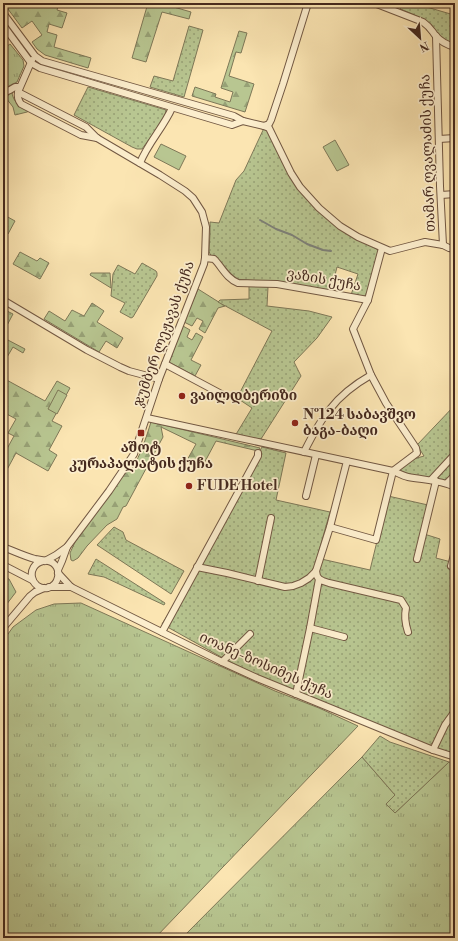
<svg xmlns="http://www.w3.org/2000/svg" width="458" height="941" font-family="'Libre Bodoni','Noto Serif Georgian',serif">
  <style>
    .grass { fill: url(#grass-tufts); stroke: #7e7858 }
    .forest { fill: url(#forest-firs); stroke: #7e7858 }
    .park { fill: url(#park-dots); stroke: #7e7858 }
    .pitch { fill: #b8c691; stroke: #7e7858 }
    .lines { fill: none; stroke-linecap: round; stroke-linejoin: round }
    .stream { stroke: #7d817a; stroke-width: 2 }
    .minor-casing { stroke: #725843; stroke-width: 8 }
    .minor { stroke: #fceecd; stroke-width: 6 }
    .poi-dot { fill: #8f2418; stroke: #fceecd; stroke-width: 1.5 }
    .labels { text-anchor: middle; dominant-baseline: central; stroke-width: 3.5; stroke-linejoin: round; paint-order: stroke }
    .street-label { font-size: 14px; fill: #45291e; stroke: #fceecd }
    .poi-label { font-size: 14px; font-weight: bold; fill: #45291e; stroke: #fceecd; text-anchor: start }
  </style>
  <defs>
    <pattern id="grass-tufts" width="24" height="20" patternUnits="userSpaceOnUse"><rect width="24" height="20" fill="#b8c691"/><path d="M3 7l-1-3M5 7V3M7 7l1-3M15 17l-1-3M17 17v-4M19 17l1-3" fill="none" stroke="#97a176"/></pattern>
    <pattern id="forest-firs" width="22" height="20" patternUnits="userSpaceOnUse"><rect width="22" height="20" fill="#b8c691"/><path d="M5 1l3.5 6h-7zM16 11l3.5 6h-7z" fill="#97a176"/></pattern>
    <pattern id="park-dots" width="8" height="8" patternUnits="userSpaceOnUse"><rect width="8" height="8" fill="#b8c691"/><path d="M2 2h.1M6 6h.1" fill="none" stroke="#97a176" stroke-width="1.8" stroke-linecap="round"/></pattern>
  </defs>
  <rect width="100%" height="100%" fill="#fbe5b2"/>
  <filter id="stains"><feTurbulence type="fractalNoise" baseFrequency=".005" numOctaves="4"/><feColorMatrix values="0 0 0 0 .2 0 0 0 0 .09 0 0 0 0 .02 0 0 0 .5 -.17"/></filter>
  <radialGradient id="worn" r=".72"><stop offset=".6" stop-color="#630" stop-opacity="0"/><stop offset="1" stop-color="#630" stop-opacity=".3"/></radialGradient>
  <g class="grass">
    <path d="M10,44L23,60L24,66L17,82L3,89V49Z"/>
    <path d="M12,91C12,102 21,107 29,111L27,112L15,115L13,107L6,98Z"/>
    <path d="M3,577L9,579L16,592L3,609Z"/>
    <path d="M81,603L275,691L319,708L358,726L155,938H3V641L13,627L36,610L54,604Z"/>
    <path d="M362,757L395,795V813L449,762L455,763V938H182Z"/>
  </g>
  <g class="forest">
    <path d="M5,3H59L57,10L67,13L62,28L49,24L47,32L57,35L54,47L91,58L88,68L45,55L37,49L32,42L42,35L32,21L22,28L5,5Z"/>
    <path d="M148,3H160L191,12L189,19L162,12L146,62L132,58Z"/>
    <path d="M239,31L247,33L241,53L236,52L229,76L254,84L245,112L192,96L195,87L216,94L215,97L230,102L233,92L221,88Z"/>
    <path d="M6,216L15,221L8,234L3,232V222Z"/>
    <path d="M20,252L37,261L40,258L49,263L40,279L13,264Z"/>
    <path d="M91,273H110L111,288L90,275Z"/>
    <path d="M198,289L225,306L218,308L205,333L199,329L203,321L197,318L192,326L184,322Z"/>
    <path d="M92,303L104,311L97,322L123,338L117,348L106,341L99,352L44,319L49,311L65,321L72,310L84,316Z"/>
    <path d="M183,326L190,330L187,337L192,340L196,333L203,337L191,360L201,365L195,376L169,362Z"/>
    <path d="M6,339L25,349L23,353L13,347L3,364V344Z"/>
    <path d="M3,378L45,401L57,381L70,388L52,421L62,426L49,450L57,455L48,471L16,453L3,477V456L14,436L8,433L16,419L3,412Z"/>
    <path d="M151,422L260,448L258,451L216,441L201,469L186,462L196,444L161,427L163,437L126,506L123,507L117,519L107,525L87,546L78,558L73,561L71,560L70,553L75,542L125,472L128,469H132C141,454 146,438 151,422Z"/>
  </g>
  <g class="park">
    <path d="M403,3H413L454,15L455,14V46C442,43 440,35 431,26C422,18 411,13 400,9Z"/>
    <path d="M189,26L203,30L184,97L150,87L154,76L173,81Z"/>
    <path d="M88,87L166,110L165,117L142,149H137L132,147L74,115Z"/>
    <path d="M264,128L268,129L291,176L339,228L380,251L367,294L363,297L351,295L358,274L337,267L331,291L281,283L235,279L210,254L209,251L210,234V222L219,223L236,180L244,171Z"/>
    <path d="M142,263L156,271L157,273V276L133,317L131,318L120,312L125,303L111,296L113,274L118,265L135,274Z"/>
    <path d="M249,286L268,287L267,306L309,311L332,317L317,338L294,362L301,376L261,439L235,436L252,408L237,398L272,331L218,302L220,300L249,299Z"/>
    <path d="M3,309L13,314L3,333Z"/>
    <path d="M455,405V452L427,479L406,473L399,470L410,460L424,456L417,445Z"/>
    <path d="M262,447L286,453L276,500L330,512L317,558L370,570L388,496L428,505L421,533L440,539L436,558L455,563V708L443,725L435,740L432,743L428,746L268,680L232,663L162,624L181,594Z"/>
    <path d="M455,454V475L447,483L431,480Z"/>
    <path d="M114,527L123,532L126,540L184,571L171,594L97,545Z"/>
    <path d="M96,559L165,603L164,605L104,577L88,574Z"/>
    <path d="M455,711V757L433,750Z"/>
    <path d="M380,736L390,742L449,762L395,813L386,804L395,795L362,757Z"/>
  </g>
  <g class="pitch">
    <path d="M335,140L349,165L337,171L323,147Z"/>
    <path d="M161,144L186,156L179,170L154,157Z"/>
    <path d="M58,390L67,395L57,414L48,409Z"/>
  </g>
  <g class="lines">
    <path class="stream" d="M260,220L276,229L292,235L307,244L323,250L331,251"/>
    <g class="minor-casing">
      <g id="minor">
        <path d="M374,3L423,22C430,27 430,28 435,35C440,41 447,45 455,47"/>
        <path d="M3,13L35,56L42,61L234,116L243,121L264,126L269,124L271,120L283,84L308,3"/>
        <path d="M3,25L31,63L40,68L232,125L243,121"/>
        <path d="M436,36L440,186L443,245"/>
        <path d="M32,60L18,92C17,97 18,100 21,104L81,135L97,138"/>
        <path d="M18,92L86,127L97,138L160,175L185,191L193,198L202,212L206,227L205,258L204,264L159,379L134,454L109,491L67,547L56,555L45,561"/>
        <path d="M3,93L10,90L15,87H19"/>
        <path d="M264,126L269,128L291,173L300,187L319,208L340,226L358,237L390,251L417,244L425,242L443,245L449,248L455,249"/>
        <path d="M439,139L455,138"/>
        <path d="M140,163C148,143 163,128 172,108"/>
        <path d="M441,195L455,194"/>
        <path d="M382,248L368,300L353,329L371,375L386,403L416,448L417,453L393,471"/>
        <path d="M205,258L214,259C222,267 226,278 238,283L277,284L368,300"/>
        <path d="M3,300L87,350L120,367L129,371L159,379"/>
        <path d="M165,364L225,396"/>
        <path d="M147,418L393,471C398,473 403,476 408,477C424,480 440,480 455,487"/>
        <path d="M304,452C311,438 320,421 330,409C340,396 357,383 371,375"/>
        <path d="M431,480L455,454"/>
        <path d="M447,483L455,475"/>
        <path d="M306,496L316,455"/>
        <path d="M330,527L376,540L393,471"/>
        <path d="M3,547C14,551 24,556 35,559C41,560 48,560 53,563C62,570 59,585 48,588C30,591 25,565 43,561"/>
        <path d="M417,559L436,481"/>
        <path d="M3,565L32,580"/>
        <path d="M451,566L455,551"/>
        <path d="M197,567L227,573L285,587L293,586L301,583L309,578L316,571L330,527L347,461"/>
        <path d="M58,570L62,561L67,547"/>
        <path d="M58,573L71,587L222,662L257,678L433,750L455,757"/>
        <path d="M319,579L323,581L329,583L401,600L406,608C404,617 405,623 408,632"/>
        <path d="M258,581L271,518"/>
        <path d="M49,587H71"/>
        <path d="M3,628L30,596L35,592L44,588"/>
        <path d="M310,628L344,637"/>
        <path d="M162,632L258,456V453"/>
        <path d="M222,662L250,634"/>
        <path d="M296,694L310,628L319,579L317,576L316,571"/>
        <path d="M433,750L445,725L455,711"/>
      </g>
    </g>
    <use href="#minor" class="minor"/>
  </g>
  <g class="poi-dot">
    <circle cx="182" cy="396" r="4"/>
    <circle cx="295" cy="423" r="4"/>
    <rect x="137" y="429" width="8" height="8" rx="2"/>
    <circle cx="189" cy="486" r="4"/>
  </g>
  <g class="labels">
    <g class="street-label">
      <text transform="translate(428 153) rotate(-92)">თამარ ღვალაძის ქუჩა</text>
      <text transform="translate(324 280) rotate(10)">ვაზის ქუჩა</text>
      <text transform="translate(164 334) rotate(-70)">ჯუმბერ ლეჟავას ქუჩა</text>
      <text transform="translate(266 666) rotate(24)">იოანე-ზოსიმეს ქუჩა</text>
    </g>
    <g class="poi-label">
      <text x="190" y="396">ვაილდბერიზი</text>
      <text x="303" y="415">№124 საბავშვო<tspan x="303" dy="16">ბაგა-ბაღი</tspan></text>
      <text x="141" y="448" text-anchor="middle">აშოტ<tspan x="141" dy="16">კურაპალატის ქუჩა</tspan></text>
      <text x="197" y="486">FUDE Hotel</text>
    </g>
  </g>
  <rect width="458" height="941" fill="none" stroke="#fbe5b2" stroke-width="16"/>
  <rect x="4" y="4" width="450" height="933" fill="none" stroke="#45291e" stroke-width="2"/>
  <rect x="8" y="8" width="442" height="925" fill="none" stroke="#45291e"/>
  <g transform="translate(420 38) rotate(154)" stroke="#fceecd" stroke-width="3" paint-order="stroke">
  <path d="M0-3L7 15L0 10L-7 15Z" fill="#45291e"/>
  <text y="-6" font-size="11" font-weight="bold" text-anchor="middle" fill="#45291e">N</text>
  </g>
  <rect width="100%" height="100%" filter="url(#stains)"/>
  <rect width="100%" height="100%" fill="url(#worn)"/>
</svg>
